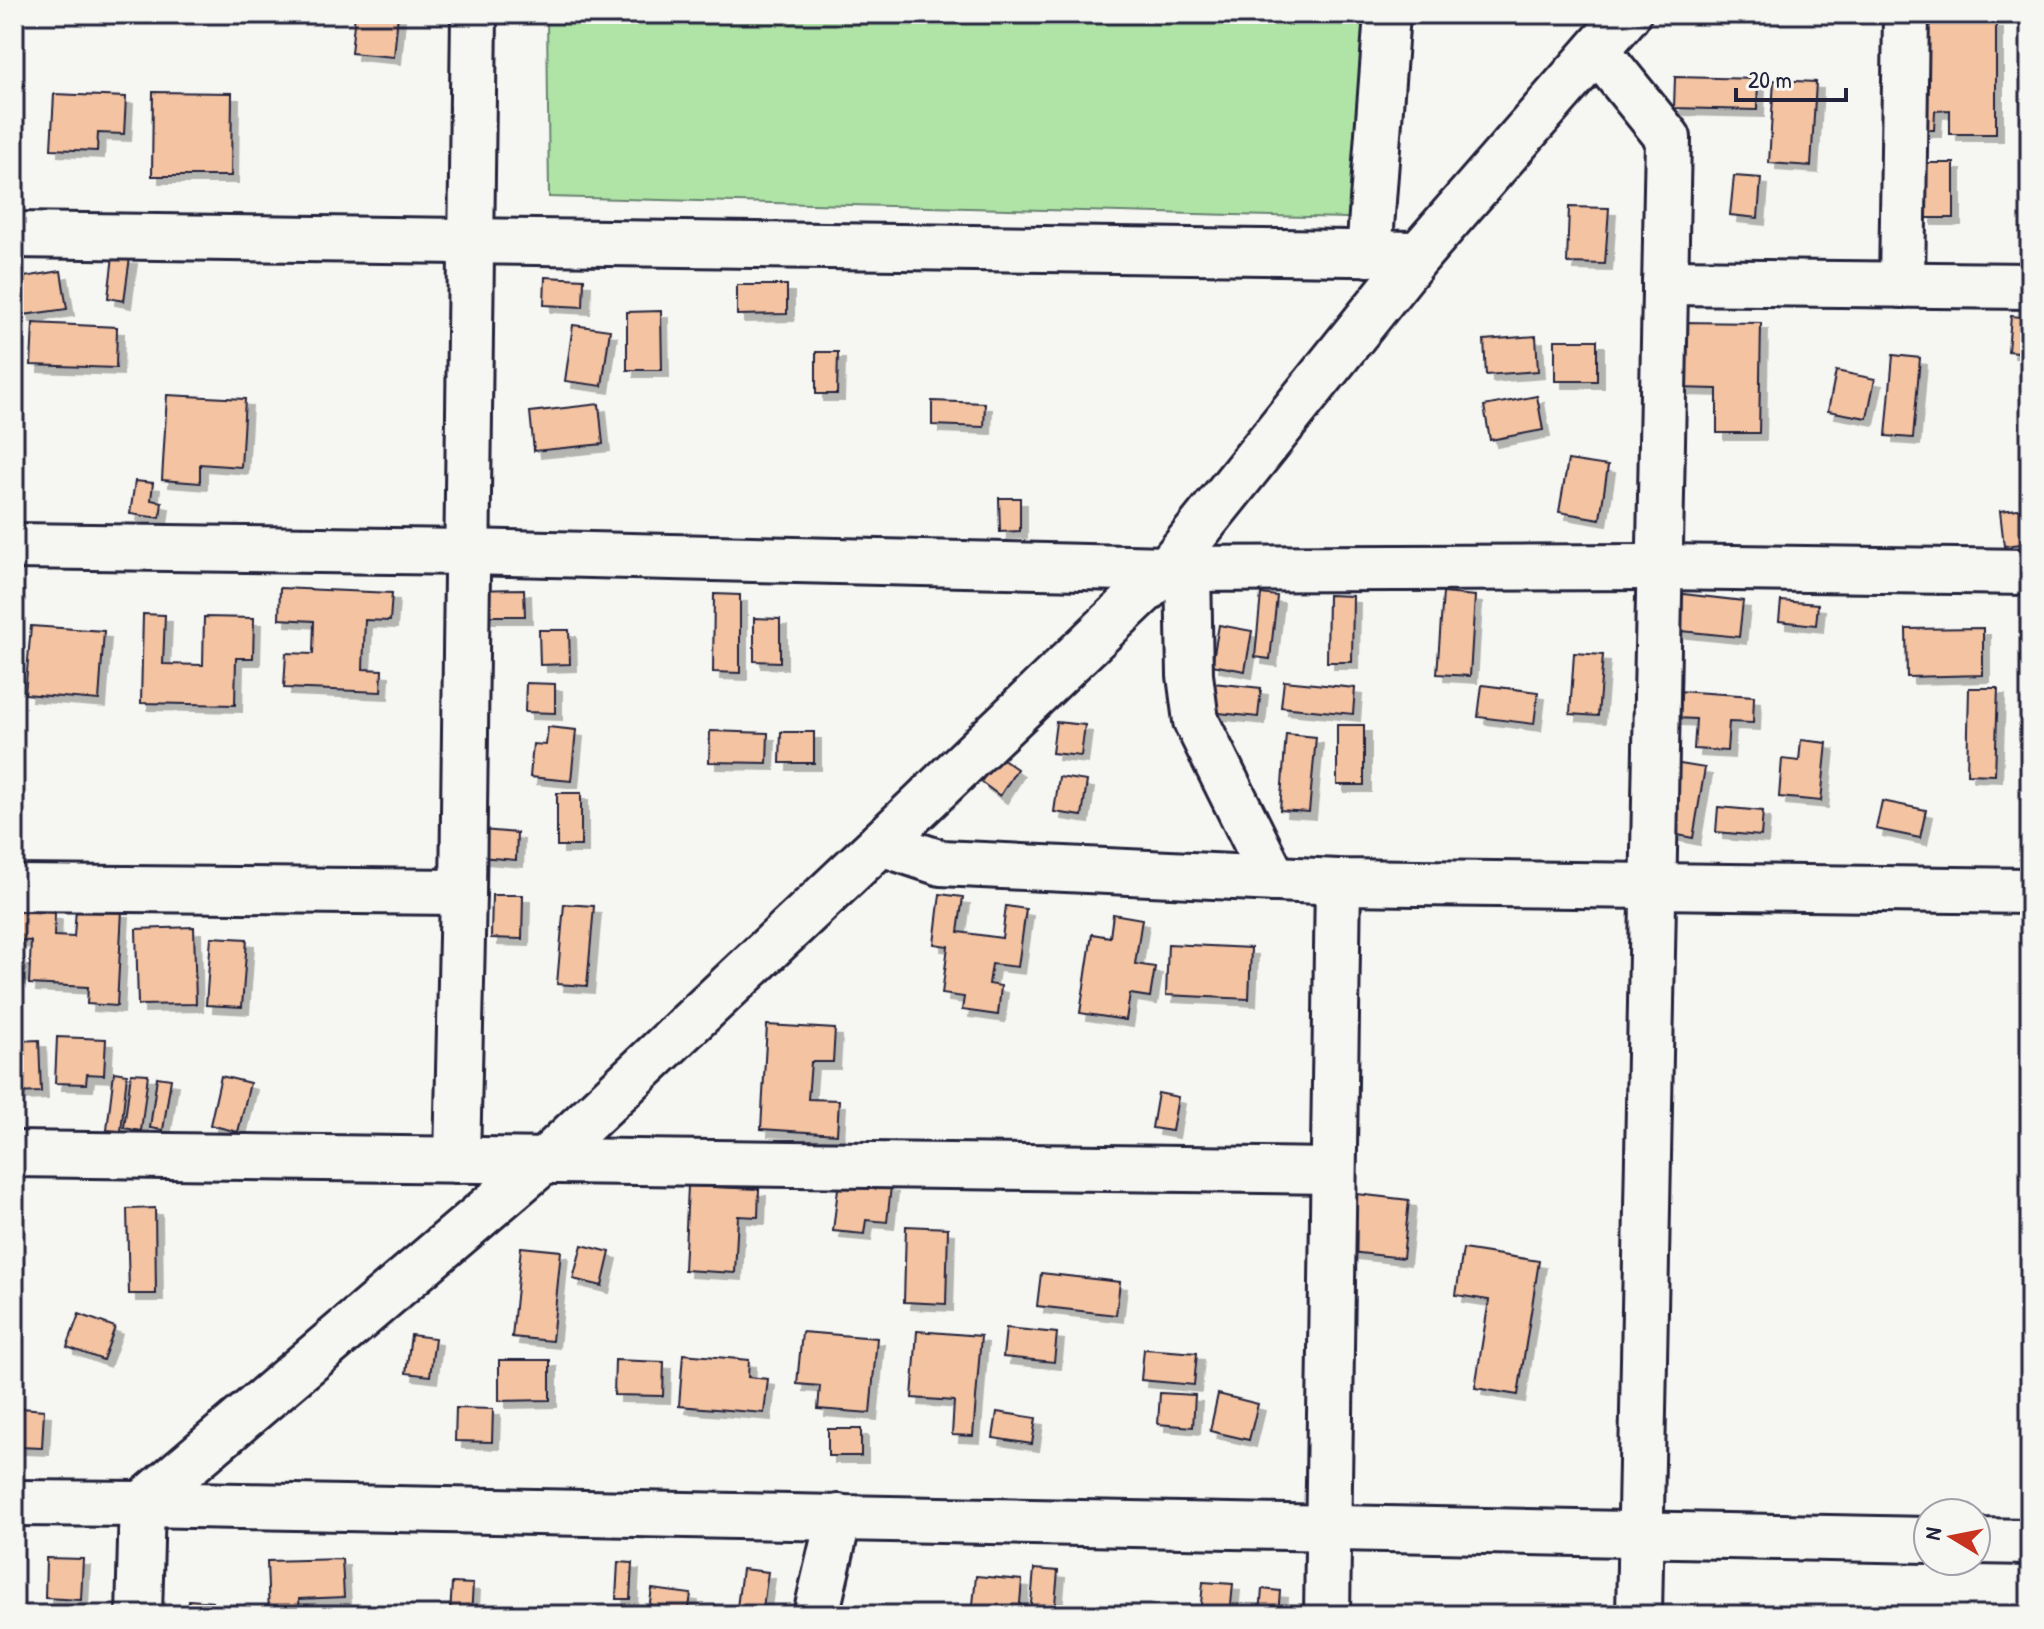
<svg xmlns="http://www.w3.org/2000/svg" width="2044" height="1629" font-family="'Patrick Hand',sans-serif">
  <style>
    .green { fill: #afe4a6; stroke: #688370; stroke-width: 2 }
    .building { fill: #f3c3a2; stroke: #22223b; stroke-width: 2; filter: url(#shadow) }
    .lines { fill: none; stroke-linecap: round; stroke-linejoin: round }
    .minor-casing { stroke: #22223b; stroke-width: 50 }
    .secondary-casing { stroke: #22223b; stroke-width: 50 }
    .minor { stroke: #f6f6f2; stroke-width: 44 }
    .secondary { stroke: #f6f6f2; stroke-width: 44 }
  </style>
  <defs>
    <filter id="shadow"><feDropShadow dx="7" dy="7" stdDeviation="0" flood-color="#0004"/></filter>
  </defs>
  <rect width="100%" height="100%" fill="#f6f6f2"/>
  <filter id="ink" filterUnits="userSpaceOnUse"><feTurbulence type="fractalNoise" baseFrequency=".0125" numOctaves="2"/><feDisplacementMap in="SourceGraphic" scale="16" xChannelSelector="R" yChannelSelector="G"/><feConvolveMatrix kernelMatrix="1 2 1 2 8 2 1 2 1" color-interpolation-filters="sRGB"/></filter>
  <g filter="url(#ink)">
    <path class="green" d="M547,14H1379L1383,219L549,197Z"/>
    <g class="building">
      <path d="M355,14H398L394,57L351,53Z"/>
      <path d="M1921,21H1996V134H1950V110L1935,111L1934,130H1921Z"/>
      <path d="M1675,77L1758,79L1757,110L1674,108Z"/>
      <path d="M1774,80L1816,82L1811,166L1769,163Z"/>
      <path d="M153,92L232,93L231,176H152Z"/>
      <path d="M54,94L126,97L124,134L98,133L97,151L51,149Z"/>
      <rect x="1925" y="163" width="29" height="55"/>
      <path d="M1734,176L1761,178L1758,218L1730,215Z"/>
      <path d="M1569,207L1609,208L1605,264L1567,263Z"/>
      <path d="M113,256L130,257L124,301L108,298Z"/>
      <path d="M61,271L67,309L23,315L18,278Z"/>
      <path d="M545,277L584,279L583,307L544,305Z"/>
      <path d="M737,285H787V314L737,315Z"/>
      <path d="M661,311L662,370H627V312Z"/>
      <path d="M2011,316L2030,318V353L2008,351Z"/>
      <path d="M1679,322L1761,323L1759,433H1717V389L1678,388Z"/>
      <path d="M33,323L117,327L116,368L31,365Z"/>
      <path d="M573,325L610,330L602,386L565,381Z"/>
      <path d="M1536,336L1538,371L1486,375L1484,340Z"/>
      <rect x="1555" y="340" width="42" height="41"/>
      <path d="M816,352H838L837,394H816Z"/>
      <path d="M1893,355L1920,358L1913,438L1886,436Z"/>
      <path d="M1836,371L1875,379L1867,418L1828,411Z"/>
      <path d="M167,395L245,399L241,467L200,464V483L162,480Z"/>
      <path d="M1537,396L1543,430L1490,440L1484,406Z"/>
      <path d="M932,401L985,403L984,427L932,425Z"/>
      <path d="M599,404L603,444L534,451L530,412Z"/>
      <path d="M1568,460L1608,466L1600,519L1559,512Z"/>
      <path d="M135,481L153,483L151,500L162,502L160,518L130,514Z"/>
      <path d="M999,498H1020V531L1000,532Z"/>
      <path d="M2027,508L2030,543L2004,546L2000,511Z"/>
      <path d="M280,588L392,593L390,621L365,620L363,669L382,670L381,692L284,688L286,653L313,654L314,621L279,619Z"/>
      <path d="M524,589L525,616H471V590Z"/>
      <path d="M1666,592L1743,601L1739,637L1662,629Z"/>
      <path d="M1443,593L1475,596L1470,676L1437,674Z"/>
      <path d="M714,594L740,595V673L713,672Z"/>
      <path d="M1261,594L1277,596L1270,659L1255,657Z"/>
      <path d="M1328,595L1353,596L1352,662H1327Z"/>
      <path d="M1781,601L1818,604L1816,625L1779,621Z"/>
      <path d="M143,614L165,615L163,664L203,665L204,617L254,618L253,658H236L235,705L141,703Z"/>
      <path d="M754,618L780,619V662L754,661Z"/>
      <path d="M1219,625L1252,631L1245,671L1212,665Z"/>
      <path d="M31,626L104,631L99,700L25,694Z"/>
      <path d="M1983,628V675L1907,677L1906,629Z"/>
      <path d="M539,630H569L570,664L540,665Z"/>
      <path d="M1574,653L1603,655L1598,716L1570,714Z"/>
      <path d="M1284,681L1355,688L1353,714L1281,707Z"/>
      <path d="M1203,682L1261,688L1258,717L1199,711Z"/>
      <path d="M526,683L555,684V713L525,712Z"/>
      <path d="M1482,685L1538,692L1534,724L1478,717Z"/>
      <path d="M1969,688H1998L1995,775L1967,774Z"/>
      <path d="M1677,691L1754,696L1753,723L1729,722L1727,751L1694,749L1696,719L1675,718Z"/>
      <path d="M1056,722L1085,725L1081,756L1052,753Z"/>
      <rect x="1337" y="725" width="27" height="60"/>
      <path d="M548,727L576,730L571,781L530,777L533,744L546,745Z"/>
      <path d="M710,731L768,733L767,763L709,762Z"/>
      <path d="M781,732H814V763H780Z"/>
      <path d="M1286,734L1316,737L1309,812L1280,810Z"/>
      <path d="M1801,740L1827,743L1821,801L1779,797L1782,759L1799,761Z"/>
      <path d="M998,756L1017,769L1000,796L981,782Z"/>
      <path d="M1674,763L1705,768L1693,838L1663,832Z"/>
      <path d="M1059,777L1087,781L1082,816L1054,812Z"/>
      <rect x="557" y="793" width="24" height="53"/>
      <path d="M1882,801L1926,810L1920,838L1876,829Z"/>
      <path d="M1718,807L1763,811L1761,836L1716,832Z"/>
      <path d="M482,830L517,833L516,860L480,857Z"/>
      <path d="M940,894L963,897L958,932L1002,938L1006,906L1026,909L1018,967L992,964L989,984L1001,986L998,1015L962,1010L964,997L942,994L948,946L934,944Z"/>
      <path d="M492,895H523L522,939L491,938Z"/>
      <path d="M564,904L594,906L587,986L557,984Z"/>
      <path d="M76,908L122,910L117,1006L87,1004L88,987L29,984L31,941L14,940V911L55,913L54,936L74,937Z"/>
      <path d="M1113,914L1142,919L1135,964L1155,967L1150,997L1130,994L1126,1020L1080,1013L1092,934L1110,937Z"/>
      <path d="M194,927L196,1004L138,1005L136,929Z"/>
      <path d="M211,937L247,939L242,1007L206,1005Z"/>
      <path d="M1168,944L1251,948L1249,999L1166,995Z"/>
      <path d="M14,959H23L22,975H14Z"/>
      <path d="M767,1025L835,1029L833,1062H811L808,1099L839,1100L837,1134L761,1129Z"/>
      <path d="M57,1037L106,1039L104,1075L87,1074L86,1084L55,1083Z"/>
      <path d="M39,1040L41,1092L14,1093V1041Z"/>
      <path d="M114,1072L127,1074L121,1131L107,1130Z"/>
      <path d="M131,1073L148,1074L141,1131L124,1128Z"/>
      <path d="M221,1076L250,1083L238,1132L210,1125Z"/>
      <path d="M157,1077L171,1079L163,1130L150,1128Z"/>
      <path d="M1158,1093L1178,1097L1172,1131L1152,1128Z"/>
      <path d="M839,1180L891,1186L887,1222L866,1220L864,1234L833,1231Z"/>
      <path d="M688,1186L759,1189L758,1217L738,1216L735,1273L684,1270Z"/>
      <path d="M1348,1193L1409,1200L1403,1258L1342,1251Z"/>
      <path d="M155,1208L156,1294H129L127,1209Z"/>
      <path d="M906,1226L948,1228L946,1304L904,1302Z"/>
      <path d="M582,1245L610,1252L602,1286L573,1279Z"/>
      <path d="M521,1247L561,1251L552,1341L512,1337Z"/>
      <path d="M1463,1249L1539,1261L1518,1395L1475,1388L1489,1300L1456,1295Z"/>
      <path d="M1041,1273L1120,1282L1116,1315L1037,1306Z"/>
      <path d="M79,1314L115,1327L103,1360L67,1347Z"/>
      <path d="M1006,1328L1057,1333L1054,1362L1003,1357Z"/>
      <path d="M917,1331L981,1336L973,1436L952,1435L954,1401L912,1398Z"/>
      <path d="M802,1332L877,1338L870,1413L818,1409L820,1386L797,1384Z"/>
      <path d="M411,1335L435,1338L430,1376L406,1373Z"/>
      <path d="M1144,1349L1197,1353L1194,1385L1141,1380Z"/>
      <path d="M683,1354L749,1360L748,1377L768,1379L764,1413L679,1406Z"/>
      <path d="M499,1360H550V1400L499,1401Z"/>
      <path d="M615,1360L664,1362L663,1396L614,1395Z"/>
      <path d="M1160,1393L1195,1395L1193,1427L1158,1424Z"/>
      <path d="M1218,1394L1258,1404L1249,1440L1210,1431Z"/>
      <path d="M21,1408L44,1410L42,1448L18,1447Z"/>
      <path d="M456,1408L493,1409L492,1442L455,1441Z"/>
      <path d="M997,1412L1036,1418L1032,1444L993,1438Z"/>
      <rect x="828" y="1429" width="33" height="27"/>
      <path d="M46,1558L83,1559L81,1600L45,1598Z"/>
      <path d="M342,1559L344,1597L299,1599L300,1615H269L267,1561Z"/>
      <path d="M618,1562L632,1563L630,1599H616Z"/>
      <path d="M742,1569L768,1572L762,1615H736Z"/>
      <path d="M1034,1569L1058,1571L1054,1615H1030Z"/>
      <path d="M976,1576L1022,1580L1019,1615L972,1614Z"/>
      <path d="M1203,1582L1233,1584L1230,1615H1200Z"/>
      <path d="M452,1583L473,1584L471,1615H450Z"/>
      <path d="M652,1589L691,1594L688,1615H648Z"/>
      <path d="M1262,1589L1280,1591L1278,1615H1260Z"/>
      <path d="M189,1600L213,1602V1615H188Z"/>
      <path d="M225,1611L257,1612V1615H225Z"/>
    </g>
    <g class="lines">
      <g class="minor-casing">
        <g id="minor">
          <path d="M1597,50L1668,138L1639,1615"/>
          <path d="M14,235L1419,254"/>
          <path d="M1369,254L1387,14"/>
          <path d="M1665,282L2030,286"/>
          <path d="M1902,285L1906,14"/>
          <path d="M14,546L466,552L1167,569L1659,567L2030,572"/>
          <path d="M1188,569L1190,675L1196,721L1274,879"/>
          <path d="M881,843L941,863L1338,882L2030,891"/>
          <path d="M14,888L463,892"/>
          <path d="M14,1154L1333,1171"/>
          <path d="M457,1160L463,892L474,14"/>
          <path d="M142,1504L1928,1540"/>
          <path d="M1976,1541L2030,1542"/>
          <path d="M816,1615L839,1517"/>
          <path d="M1327,1615L1338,882"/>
        </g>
      </g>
      <g class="secondary-casing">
        <g id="secondary">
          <path d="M14,1503L142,1504L544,1161L881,843L1167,569L1419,254L1628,14"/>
          <path d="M139,1615L142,1504"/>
        </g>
      </g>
      <use href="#minor" class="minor"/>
      <use href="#secondary" class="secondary"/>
    </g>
  </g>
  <rect width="2044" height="1629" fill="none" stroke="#f6f6f2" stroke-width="48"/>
  <rect x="24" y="24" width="1996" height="1581" fill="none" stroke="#22223b" stroke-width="3" filter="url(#ink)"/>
  <g transform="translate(1952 1537) rotate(280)"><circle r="38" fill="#f6f6f2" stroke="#a1a1a9" stroke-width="2"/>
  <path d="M0-6L14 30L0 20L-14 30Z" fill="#c8321e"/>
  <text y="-12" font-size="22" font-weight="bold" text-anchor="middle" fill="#22223b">N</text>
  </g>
  <path d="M1736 88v12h110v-12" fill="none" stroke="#22223b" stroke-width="4"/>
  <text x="1748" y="88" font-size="24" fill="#22223b" stroke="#f6f6f2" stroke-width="6" paint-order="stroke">20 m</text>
</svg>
